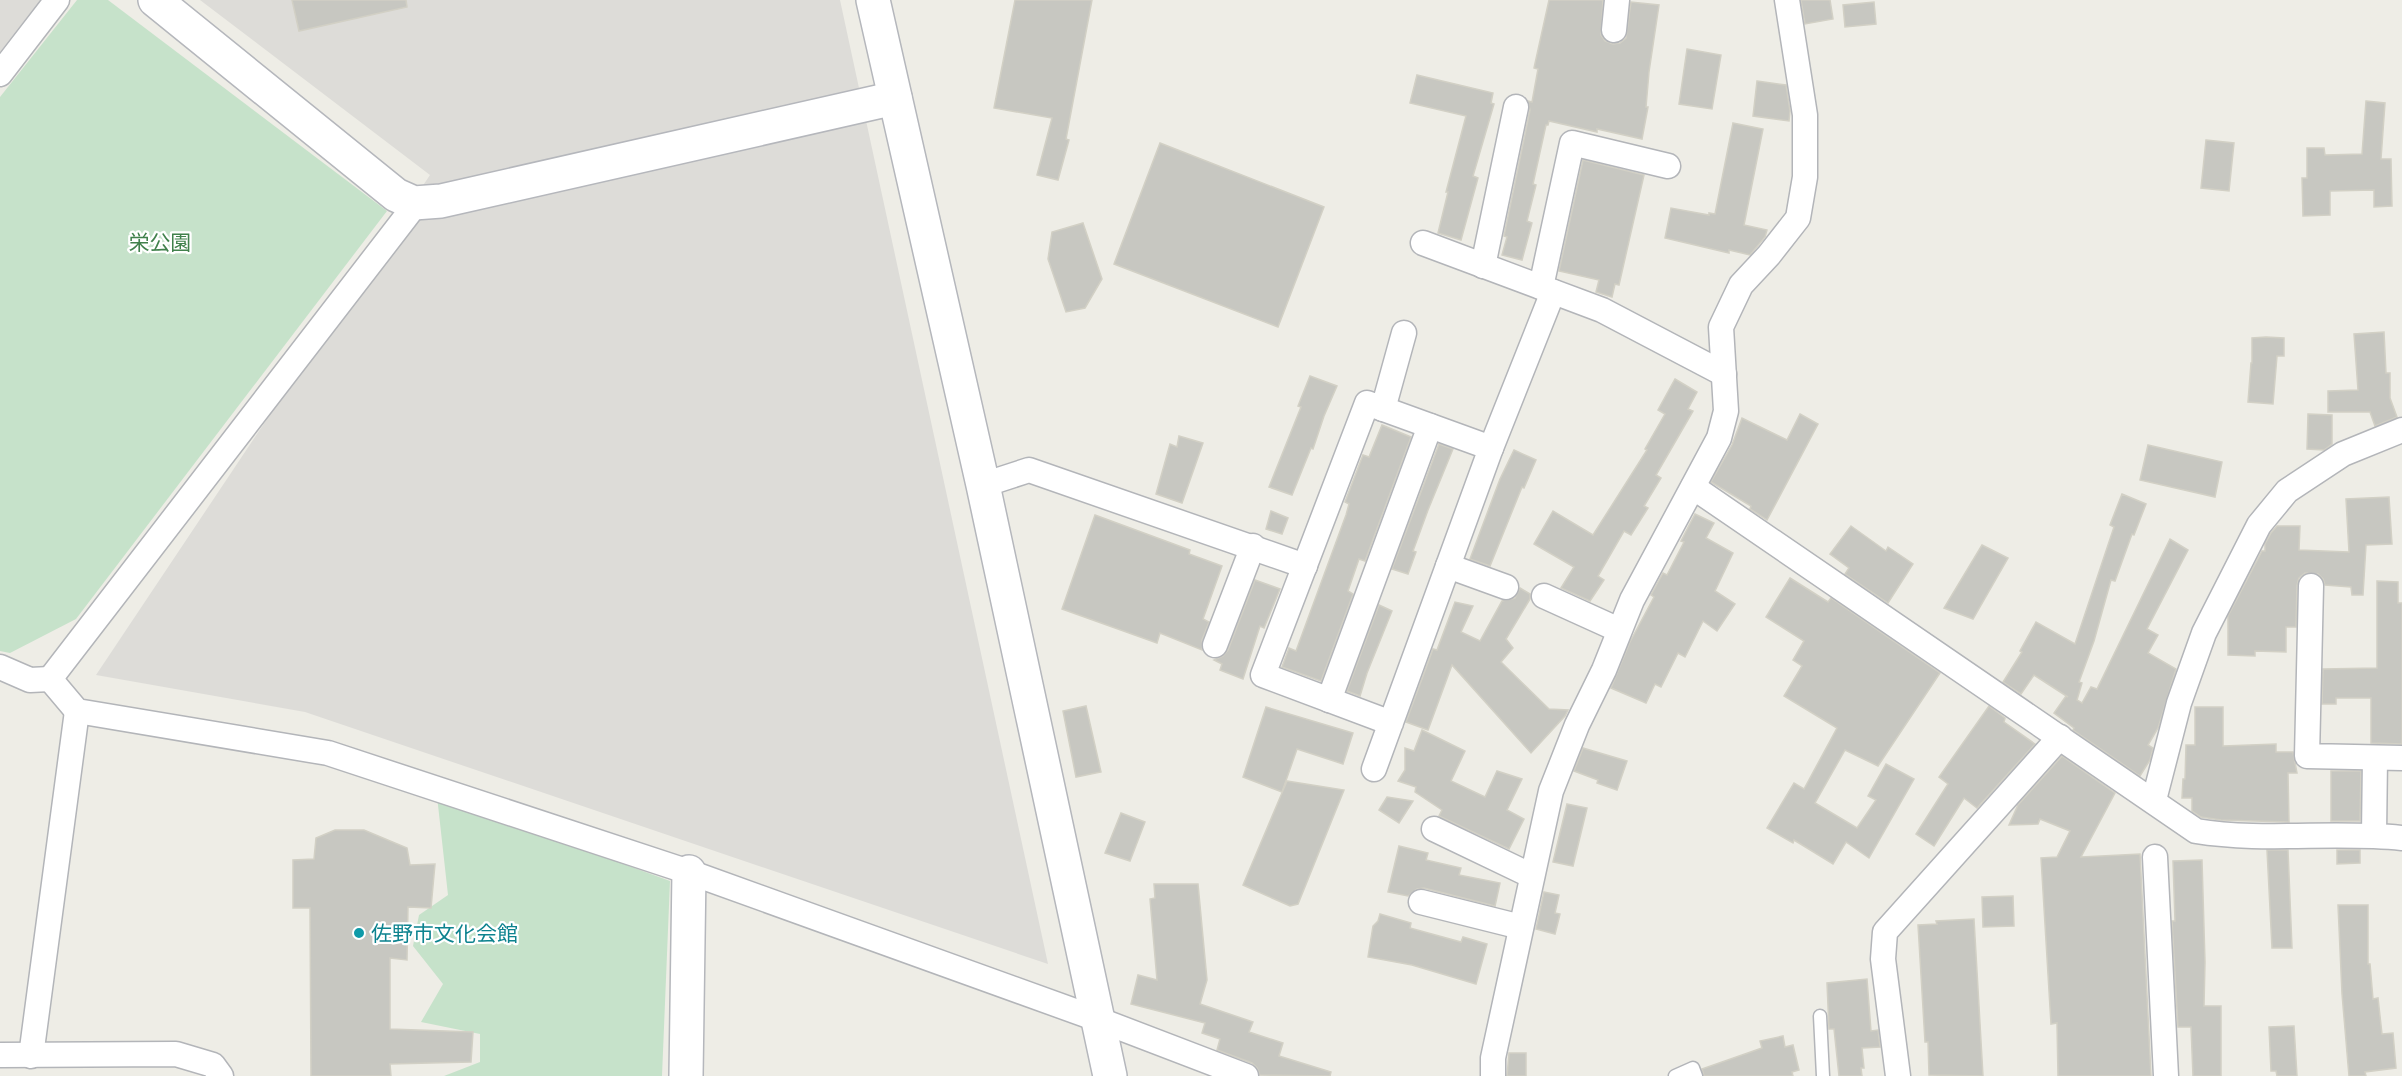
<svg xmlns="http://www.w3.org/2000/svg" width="2402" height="1076" font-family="Ubuntu,'Noto Sans JP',sans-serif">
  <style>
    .industrial { fill: #dddcd8 }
    .green { fill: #c6e2ca }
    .building { fill: #c7c7c1; stroke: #d2d0c5; stroke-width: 1.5 }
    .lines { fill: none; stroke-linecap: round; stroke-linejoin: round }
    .lane-casing { stroke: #b3b5b9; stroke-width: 15 }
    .street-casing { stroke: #b3b5b9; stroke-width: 27 }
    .secondary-casing { stroke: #b5b7bc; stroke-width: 36 }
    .lane { stroke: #fff; stroke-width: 12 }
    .street { stroke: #fff; stroke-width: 24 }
    .secondary { stroke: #fff; stroke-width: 33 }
    .culture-dot { fill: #0f9aa8; stroke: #fff; stroke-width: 2 }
    .labels { text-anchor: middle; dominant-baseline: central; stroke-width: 4.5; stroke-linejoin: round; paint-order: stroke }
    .park-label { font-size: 21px; fill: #41814c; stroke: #fff }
    .culture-label { font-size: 21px; fill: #0d838f; stroke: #fff; text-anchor: start }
  </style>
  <rect width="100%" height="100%" fill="#eeede6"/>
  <g class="industrial">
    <path d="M0,0H45L0,54Z"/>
    <path d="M200,0H840L1048,964L305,712L96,675L430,175Z"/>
  </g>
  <g class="green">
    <path d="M77,0H108L387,211L76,619L10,653L0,651V97Z"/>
    <path d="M437,796L670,881L662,1076H444L480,1062V1034L421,1022L443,984L413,946L419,915L448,895Z"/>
  </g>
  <g class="building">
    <path d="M292,0H406L407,7L299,31Z"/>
    <path d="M1015,0H1092L1066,139L1069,140L1058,180L1037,175L1052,118L994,108Z"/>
    <path d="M1549,0H1603L1601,35L1605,41L1613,44L1620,43L1626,38L1631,2L1659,5L1649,72L1646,107H1648L1642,139L1597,129V132L1549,121L1548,125H1546L1533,184L1536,185L1527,221L1532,223L1522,260L1502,255L1507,237L1504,236L1530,110L1528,101L1532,102L1538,69L1534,68Z"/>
    <path d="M1801,0H1830L1833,19L1805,24Z"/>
    <path d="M1874,2L1876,24L1845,27L1843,5Z"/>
    <path d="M1687,49L1721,55L1712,109L1679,104Z"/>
    <path d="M1417,75L1493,93L1491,103L1494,104L1473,176L1478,178L1461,240L1438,233L1448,192H1446L1466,116L1410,103Z"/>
    <path d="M1757,81L1786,85L1790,111L1789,121L1753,116Z"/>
    <path d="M2366,101L2385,103L2381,159H2391L2392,206L2374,207V190L2330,191V215L2303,216L2302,178H2307V148H2324L2325,155L2362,154Z"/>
    <path d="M1733,123L1763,129L1744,225L1767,230L1765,237L1750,255L1729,250V253L1665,238L1671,208L1709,215V213L1715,214Z"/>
    <path d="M2206,140L2234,143L2229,191L2201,188Z"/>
    <path d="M1160,143L1324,207L1278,327L1114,264Z"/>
    <path d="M1583,160L1644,175L1619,285L1615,284L1612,297L1596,292L1599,280L1559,271Z"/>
    <path d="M1083,223L1102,279L1085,308L1066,312L1048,259L1052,232Z"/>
    <path d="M2384,332L2386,373H2390V398L2397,417L2375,426L2370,412H2328V391L2358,390L2354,334Z"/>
    <path d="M2266,337L2284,338V356H2277L2273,404L2248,402L2251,363H2252V338Z"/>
    <path d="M1310,376L1337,386L1324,416L1313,449L1311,448L1292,495L1269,487L1301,407L1298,406Z"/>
    <path d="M1675,379L1697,392L1688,409L1693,411L1656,475L1661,478L1644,506L1648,508L1631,535L1624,531L1598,576L1604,580L1590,601L1561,588L1574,567L1534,544L1553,511L1593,535L1647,450L1645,449L1665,414L1658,410Z"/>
    <path d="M1800,414L1818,424L1767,520L1750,509L1751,506L1711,482L1732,445L1742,418L1787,440Z"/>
    <path d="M2308,414L2332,415V444L2324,450L2307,449Z"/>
    <path d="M1382,425L1411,437L1365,561L1359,559L1348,591L1353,594L1321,681L1282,667L1289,648L1296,651L1346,515L1349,504L1345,502L1363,455L1369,457Z"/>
    <path d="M1179,436L1203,443L1182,503L1156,494L1170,444L1177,447Z"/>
    <path d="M1439,444L1453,449L1428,510L1413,551L1416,552L1408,574L1392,569Z"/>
    <path d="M2148,445L2222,462L2215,497L2140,480Z"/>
    <path d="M1514,450L1536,460L1524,488L1522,487L1490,566L1470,559L1500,479Z"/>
    <path d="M2122,494L2146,504L2134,535L2132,534L2115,581L2111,580L2094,641L2079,682L2082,683L2077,700L2082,703L2091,687L2097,689L2170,539L2188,550L2147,629L2158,635L2148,653L2176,669L2158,728L2148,745L2153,748L2150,760L2140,776L2073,730L2074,728L2054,713L2066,696L2068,697L2034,675L2021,694L2003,682L2022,652L2020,651L2036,622L2075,644L2114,527L2110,525Z"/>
    <path d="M2389,497L2392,544L2366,545L2363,595H2352L2351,587L2325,585L2323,579L2318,574L2305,573L2299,578L2297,585L2296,627H2286V652L2255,651V656L2228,655V616L2262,551H2265V544L2271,533L2277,526H2300L2299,550L2349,552L2346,499Z"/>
    <path d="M1271,511L1288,518L1282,534L1266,529Z"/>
    <path d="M1695,514L1714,523L1706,538L1733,553L1715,591L1735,604L1717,631L1703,621L1685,657L1678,653L1661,687L1655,684L1646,703L1611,688L1630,642L1654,597L1651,595L1663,573L1667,575L1684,542L1681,541Z"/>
    <path d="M1095,515L1190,550L1189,554L1222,566L1203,619L1209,622L1202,640V650L1160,633L1157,643L1062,609Z"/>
    <path d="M1851,526L1886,551L1888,547L1913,564L1888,603L1845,574L1849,568L1830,554Z"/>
    <path d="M1982,545L2008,558L1973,619L1944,608Z"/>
    <path d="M1790,578L1828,602L1831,598L1940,673L1878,766L1845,750L1815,803L1857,828L1876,800L1868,796L1886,764L1914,779L1869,858L1846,842L1833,864L1794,840L1793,843L1767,828L1794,783L1804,789L1837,728L1784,696L1802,666L1793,660L1804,641L1766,617Z"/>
    <path d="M1255,580L1280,589L1264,628L1260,626L1243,679L1220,670L1222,664L1214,660L1223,656L1228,650Z"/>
    <path d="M2377,581L2398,582V603H2402V744L2371,743V698H2336V704H2322L2323,669L2377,668Z"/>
    <path d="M1520,588L1530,594V599L1506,639L1513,648L1501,662L1549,709L1568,710L1565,716L1531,753L1452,665L1428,730L1406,722L1433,649L1437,650L1455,602L1473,606L1461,632L1480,641L1502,601L1515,598Z"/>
    <path d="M1379,605L1392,611L1367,673L1360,696L1347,691Z"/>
    <path d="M1086,706L1101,772L1076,777L1063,711Z"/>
    <path d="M1989,706L2005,718L2004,722L2035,744L1977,808L1964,798L1934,846L1916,834L1948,784L1939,777Z"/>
    <path d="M1266,707L1353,733L1343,764L1297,749L1282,792L1243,777Z"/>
    <path d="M2195,707H2223V746L2276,744V752H2293L2297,773H2288L2289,822L2221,820L2201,817L2192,811V798H2182L2183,779H2185L2186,745H2195Z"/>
    <path d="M1422,730L1465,751L1451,781L1485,797L1497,771L1522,779L1507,810L1524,819L1509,849L1439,816L1442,810L1415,792L1416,787L1398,781L1405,770V748L1414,751Z"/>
    <path d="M1583,748L1627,761L1617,790L1597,783L1598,780L1574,771Z"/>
    <path d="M2062,756L2115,793L2081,857L2140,854L2151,1076H2058L2057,1023L2051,1024L2041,858L2057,857L2070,831L2040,819L2038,824L2009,825L2018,805Z"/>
    <path d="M2331,771H2361L2360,821H2331Z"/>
    <path d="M1287,781L1344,790L1298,904L1290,906L1243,885Z"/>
    <path d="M1387,797L1413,801L1399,823L1379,810Z"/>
    <path d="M1567,804L1587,808L1573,866L1553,862Z"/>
    <path d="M1121,813L1145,822L1130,861L1105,853Z"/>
    <path d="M335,830H364L407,848L410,865L435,864L431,908L408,907L407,960L390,958V1029L473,1032L471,1062L390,1064L391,1076H311L310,908H293V860L314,859L316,838Z"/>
    <path d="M1399,846L1428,853L1426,860L1461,868L1459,875L1500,883L1495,906L1424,888L1417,889L1408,896L1388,892Z"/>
    <path d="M2267,850H2288L2292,948H2272Z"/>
    <path d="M2337,850H2360V863L2337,864Z"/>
    <path d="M2202,860L2205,962L2204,1006H2221V1076H2193L2191,1027H2178L2172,921H2175L2173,861Z"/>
    <path d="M1154,884H1198L1207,980L1200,1004L1253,1022L1249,1032L1283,1043L1279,1056L1331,1072L1330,1076L1260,1075L1257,1068L1252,1063L1217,1050L1220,1039L1202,1033L1205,1023L1131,1004L1138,975L1157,980L1150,899L1155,898Z"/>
    <path d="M1544,892L1559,895L1555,913L1560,914L1555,934L1536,929Z"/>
    <path d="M2013,896L2014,926L1983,927L1982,897Z"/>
    <path d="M2338,905H2368V964H2370L2373,999L2378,998L2382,1034L2393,1033L2396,1068L2365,1072L2366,1076H2349L2342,994Z"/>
    <path d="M1380,914L1411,923L1410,928L1461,942L1463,937L1487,944L1476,984L1412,965L1368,957L1373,926L1378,921Z"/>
    <path d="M1974,919L1983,1076L1929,1075L1928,1042H1925L1918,925L1937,924L1936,921Z"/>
    <path d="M1867,979L1871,1031L1878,1030L1880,1047L1862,1048L1864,1068H1861L1862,1076H1839L1834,1029H1829L1827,983Z"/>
    <path d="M2294,1026L2297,1076H2277L2276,1071H2271L2269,1027Z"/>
    <path d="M1783,1036L1785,1047L1793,1045L1799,1070L1792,1072L1793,1076H1704L1702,1069L1762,1048L1760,1041Z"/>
    <path d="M1509,1053H1526V1076H1507Z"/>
  </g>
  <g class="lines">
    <g class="lane-casing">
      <g id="lane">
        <path d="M1820,1016L1823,1076"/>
        <path d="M1675,1076L1693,1068L1696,1076"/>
      </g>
    </g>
    <g class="street-casing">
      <g id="street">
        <path d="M1614,30L1617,0"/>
        <path d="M0,74L57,0"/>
        <path d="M1423,243L1602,310L1724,374"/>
        <path d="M1483,266L1516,107"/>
        <path d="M1541,287L1572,143L1668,166"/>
        <path d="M1383,409L1404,333"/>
        <path d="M1491,448L1553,292"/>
        <path d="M983,485L1029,470L1305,566"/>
        <path d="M1693,487L2196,831C2264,842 2333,831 2402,838"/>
        <path d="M1448,566L1506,587"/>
        <path d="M2311,586L2307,756L2402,758"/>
        <path d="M1544,596L1619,630"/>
        <path d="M1215,645L1253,546"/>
        <path d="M0,667L30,680L50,679"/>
        <path d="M50,679L77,711L328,753L689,872L1097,1019L1246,1076"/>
        <path d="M50,679L409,213L414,203"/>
        <path d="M1329,700L1430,426"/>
        <path d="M1374,769L1491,448L1367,403L1263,675L1391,723"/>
        <path d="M2154,800L2179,703L2204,633L2259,525L2287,491L2343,454L2402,430"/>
        <path d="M1434,829L1532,876"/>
        <path d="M2374,835L2375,758"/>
        <path d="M2155,857L2166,1076"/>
        <path d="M1421,902L1521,927"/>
        <path d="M0,1055L176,1054L213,1065L221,1076"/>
        <path d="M31,1056L77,711"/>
        <path d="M1493,1076V1058L1551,791L1577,725L1604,670L1632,600L1719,438L1726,411L1721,327L1741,285L1769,255L1798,218L1805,177V115L1787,0"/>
        <path d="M1898,1076L1883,959L1885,932L2060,737"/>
      </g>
    </g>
    <g class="secondary-casing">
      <g id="secondary">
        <path d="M155,0L396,195L414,203L441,201L895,98"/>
        <path d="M873,0L983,485L1110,1076"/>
        <path d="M686,1076L689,872"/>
      </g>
    </g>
    <use href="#lane" class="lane"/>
    <use href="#street" class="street"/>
    <use href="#secondary" class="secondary"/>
  </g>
  <circle class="culture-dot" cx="359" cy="933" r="6"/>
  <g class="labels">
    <g class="park-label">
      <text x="160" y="242">栄公園</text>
    </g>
    <g class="culture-label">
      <text x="371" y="933">佐野市文化会館</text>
    </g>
  </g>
</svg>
